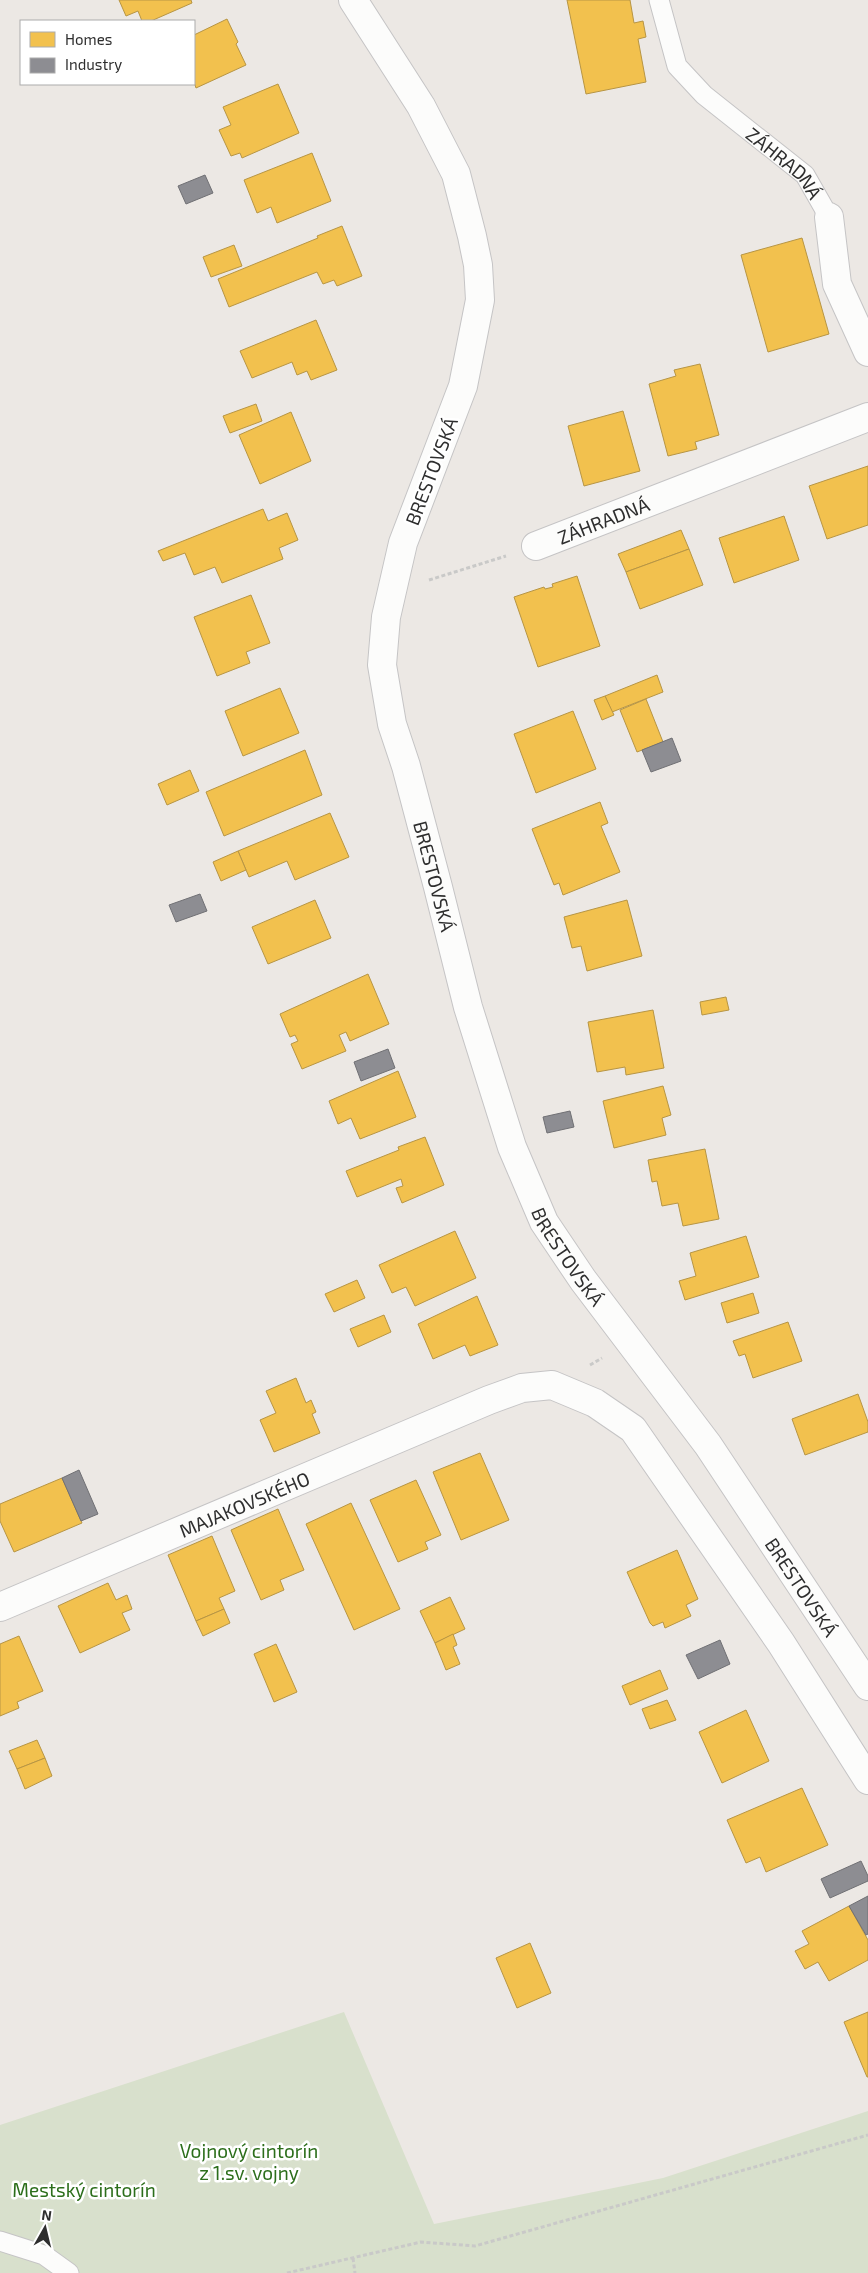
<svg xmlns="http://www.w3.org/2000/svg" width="868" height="2273" font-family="'Exo 2',sans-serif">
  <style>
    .cemetery { fill: #d8e0cc }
    .homes { fill: #f2c14e; stroke: #b79544 }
    .industry { fill: #8d8d92; stroke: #707074 }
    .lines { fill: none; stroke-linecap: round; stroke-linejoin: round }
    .lane-casing { stroke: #c5c4c5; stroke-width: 21 }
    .street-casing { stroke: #c5c4c5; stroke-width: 30 }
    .secondary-casing { stroke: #c5c4c5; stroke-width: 30 }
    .path { stroke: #c9c9c8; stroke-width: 3; stroke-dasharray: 4 2.5; stroke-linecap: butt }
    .lane { stroke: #fcfcfb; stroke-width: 19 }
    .street { stroke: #fcfcfb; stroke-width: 28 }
    .secondary { stroke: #fcfcfb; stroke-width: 28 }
    .labels { text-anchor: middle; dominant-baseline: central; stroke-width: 5; stroke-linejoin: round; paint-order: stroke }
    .street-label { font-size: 19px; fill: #2e2e2e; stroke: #fff }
    .park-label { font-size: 19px; fill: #2c6e1b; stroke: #fff }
  </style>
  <rect width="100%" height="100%" fill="#ece8e4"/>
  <path class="cemetery" d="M344,2012L434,2224L663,2178L868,2111V2273H0V2125Z"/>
  <g class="homes">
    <path d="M119,0H191L192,3L151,21H142L138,11L126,16Z"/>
    <path d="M567,0H630L634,23L643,21L646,37L638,39L646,82L586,94Z"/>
    <path d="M227,19L238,42L236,44L246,65L196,88L194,82V35Z"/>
    <path d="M278,84L299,133L242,158L240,153L231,156L219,130L231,125L223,107Z"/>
    <path d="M312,153L331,201L277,223L271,207L257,213L244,180Z"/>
    <path d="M342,226L362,276L337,286L334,280L323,284L317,272L229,307L218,279L318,238L317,236Z"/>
    <path d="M802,238L829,334L768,352L741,255Z"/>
    <path d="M234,245L242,266L211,277L203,257Z"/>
    <path d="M316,320L337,370L311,380L307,371L297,375L292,362L252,378L240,351Z"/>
    <path d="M700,364L719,435L695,442L697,449L668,456L649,384L676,376L674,370Z"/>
    <path d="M256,404L262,421L230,433L223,416Z"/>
    <path d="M623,411L640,471L584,486L568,426Z"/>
    <path d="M291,412L311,461L260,484L239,435Z"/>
    <path d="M868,466V525L827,539L809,486Z"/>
    <path d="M263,509L268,521L287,513L298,540L279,548L283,559L222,583L215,567L194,575L185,553L163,561L158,551Z"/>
    <path d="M784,516L799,560L734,583L719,538Z"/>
    <path d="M681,530L689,549L626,572L618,554Z"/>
    <path d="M689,549L703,585L640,609L626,572Z"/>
    <path d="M577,576L600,646L538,667L514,597L544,587L545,589L553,587L552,584Z"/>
    <path d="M251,595L270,643L246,652L250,663L217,676L194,617Z"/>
    <path d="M657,675L663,692L612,712L605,696Z"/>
    <path d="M280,688L299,733L243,756L225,711Z"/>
    <path d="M605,696L614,715L602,720L594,700Z"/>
    <path d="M646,699L663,742L637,752L620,710Z"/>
    <path d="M573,711L596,769L536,793L514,734Z"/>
    <path d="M305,750L322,795L224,836L206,792Z"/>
    <path d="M190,770L199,791L167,805L158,784Z"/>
    <path d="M600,802L608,823L601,826L620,872L563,895L559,883L554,885L532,829Z"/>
    <path d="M330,813L349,857L295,880L287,861L249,877L238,851Z"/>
    <path d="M238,851L246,870L221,881L213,862Z"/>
    <path d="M315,900L331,938L268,964L252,927Z"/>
    <path d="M627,900L642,956L587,971L581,946L572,948L564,917Z"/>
    <path d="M368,974L389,1024L350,1041L346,1032L339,1035L346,1051L302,1069L291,1044L298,1041L295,1035L290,1037L280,1014Z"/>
    <path d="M726,997L729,1010L702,1015L700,1002Z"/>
    <path d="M653,1010L664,1068L626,1075L625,1067L597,1072L588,1022Z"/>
    <path d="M398,1071L416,1117L360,1139L351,1118L338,1124L329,1101Z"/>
    <path d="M663,1086L671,1115L662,1118L666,1135L614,1148L603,1101Z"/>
    <path d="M425,1137L444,1185L402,1203L396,1188L403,1186L401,1179L357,1197L346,1171L399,1150L398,1147Z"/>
    <path d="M705,1149L719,1219L683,1226L678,1203L662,1206L657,1181L652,1182L648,1160Z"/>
    <path d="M455,1231L476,1278L415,1306L406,1287L392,1293L379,1265Z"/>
    <path d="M746,1236L759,1277L685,1300L679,1281L696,1276L690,1253Z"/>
    <path d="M357,1280L365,1298L334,1312L325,1294Z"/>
    <path d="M753,1293L759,1313L727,1323L721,1303Z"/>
    <path d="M477,1296L498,1345L470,1356L465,1345L433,1359L418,1324Z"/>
    <path d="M384,1315L391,1332L358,1347L350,1329Z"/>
    <path d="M788,1322L802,1361L753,1378L745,1354L739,1356L733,1341Z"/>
    <path d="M296,1378L306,1403L311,1400L316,1412L312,1414L320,1433L274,1452L260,1420L276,1413L266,1391Z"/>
    <path d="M858,1394L868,1422V1432L805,1455L792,1419Z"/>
    <path d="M480,1453L509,1520L461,1540L433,1472Z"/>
    <path d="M62,1478L82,1523L14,1552L0,1521V1504Z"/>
    <path d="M416,1480L441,1535L425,1542L428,1549L398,1562L370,1500Z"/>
    <path d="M351,1503L400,1609L354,1630L306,1524Z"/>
    <path d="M278,1509L304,1570L280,1580L284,1590L261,1600L231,1530Z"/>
    <path d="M212,1536L235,1591L219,1598L224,1609L196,1621L168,1555Z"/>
    <path d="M677,1550L698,1599L686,1605L691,1616L665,1628L663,1622L653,1626L650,1623L627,1572Z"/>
    <path d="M108,1583L116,1600L127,1595L132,1609L122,1613L130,1630L80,1653L58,1606Z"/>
    <path d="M450,1597L465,1629L435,1643L420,1611Z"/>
    <path d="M224,1609L230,1623L203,1636L196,1621Z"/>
    <path d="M453,1634L457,1645L453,1647L460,1664L446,1670L435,1643Z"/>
    <path d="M19,1636L43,1691L17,1702L19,1708L0,1716V1644Z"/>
    <path d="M276,1644L297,1692L274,1702L254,1654Z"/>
    <path d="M660,1670L668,1689L630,1705L622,1686Z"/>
    <path d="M667,1700L676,1720L650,1729L642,1709Z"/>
    <path d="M746,1710L769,1761L722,1783L699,1732Z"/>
    <path d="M37,1740L45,1758L17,1769L9,1751Z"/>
    <path d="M45,1758L52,1776L25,1789L17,1769Z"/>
    <path d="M802,1788L828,1845L766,1872L760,1857L746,1863L727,1820Z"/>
    <path d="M849,1906L868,1940V1960L829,1981L818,1962L805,1969L795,1951L809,1944L802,1931Z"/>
    <path d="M530,1943L551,1993L517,2008L496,1958Z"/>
    <path d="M868,2012V2077H867L844,2022Z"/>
  </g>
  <g class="industry">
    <path d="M205,175L213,193L186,204L178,186Z"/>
    <path d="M672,738L681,761L651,772L642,750Z"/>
    <path d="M200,894L207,911L176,922L169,905Z"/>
    <path d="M388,1049L395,1068L361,1081L354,1062Z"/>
    <path d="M570,1111L574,1127L547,1133L543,1117Z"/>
    <path d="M79,1470L98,1514L81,1521L62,1478Z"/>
    <path d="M720,1640L730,1664L698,1679L686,1655Z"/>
    <path d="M861,1861L868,1876V1881L830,1898L821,1879Z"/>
    <path d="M868,1896V1934L866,1935L849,1906Z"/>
  </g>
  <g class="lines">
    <g class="lane-casing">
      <g id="lane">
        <path id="s1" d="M659,0L677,66L704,95L805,175L829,217"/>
        <path d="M0,2241L44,2255L69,2273"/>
      </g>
    </g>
    <g class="street-casing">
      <g id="street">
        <path d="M829,217L837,284L868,352"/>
        <path id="s2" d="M536,546L868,417"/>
        <path id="s3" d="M0,1607L489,1400L522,1388L552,1385L595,1403L633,1429L781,1643L868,1780"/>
      </g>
    </g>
    <g class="secondary-casing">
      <g id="secondary">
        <path id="s4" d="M353,0L421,106L456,174L472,236L478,265L480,300L463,386L403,543L386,617L382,665L392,724L406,766L438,887L468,1007L512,1147L544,1222L583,1280L708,1445L868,1686"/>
      </g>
    </g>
    <g class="path">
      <path d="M429,580L506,556"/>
      <path d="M590,1365L602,1358"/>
      <path d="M353,2258L355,2273"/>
      <path d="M287,2273L421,2242L475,2246L868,2135"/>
    </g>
    <use href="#lane" class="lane"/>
    <use href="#street" class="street"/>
    <use href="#secondary" class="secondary"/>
  </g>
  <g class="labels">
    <g class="street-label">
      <text stroke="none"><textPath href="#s1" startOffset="214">ZÁHRADNÁ</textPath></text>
      <text transform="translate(431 471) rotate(-69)">BRESTOVSKÁ</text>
      <text stroke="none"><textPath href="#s2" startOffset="72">ZÁHRADNÁ</textPath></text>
      <text stroke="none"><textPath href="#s4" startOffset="929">BRESTOVSKÁ</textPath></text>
      <text stroke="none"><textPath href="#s4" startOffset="1334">BRESTOVSKÁ</textPath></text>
      <text stroke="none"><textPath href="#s3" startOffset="265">MAJAKOVSKÉHO</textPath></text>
      <text stroke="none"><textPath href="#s4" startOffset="1739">BRESTOVSKÁ</textPath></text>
    </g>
    <g class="park-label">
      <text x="249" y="2150">Vojnový cintorín<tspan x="249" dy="22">z 1.sv. vojny</tspan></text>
      <text x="84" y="2189">Mestský cintorín</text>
    </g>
  </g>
  <rect x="20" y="20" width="175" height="65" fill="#ffffff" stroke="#ababab"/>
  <rect x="30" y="32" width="25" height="15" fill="#f2c14e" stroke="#ababab"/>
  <text x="65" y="45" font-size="15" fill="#2e2e2e">Homes</text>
  <rect x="30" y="58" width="25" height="15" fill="#8d8d92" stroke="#ababab"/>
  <text x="65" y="70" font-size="15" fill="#2e2e2e">Industry</text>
  <g transform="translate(45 2228) rotate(8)" stroke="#ffffff" stroke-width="4" paint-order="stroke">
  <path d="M0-4L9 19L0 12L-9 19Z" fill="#2e2e2e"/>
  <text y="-8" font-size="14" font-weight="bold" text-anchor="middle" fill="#2e2e2e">N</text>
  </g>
</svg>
